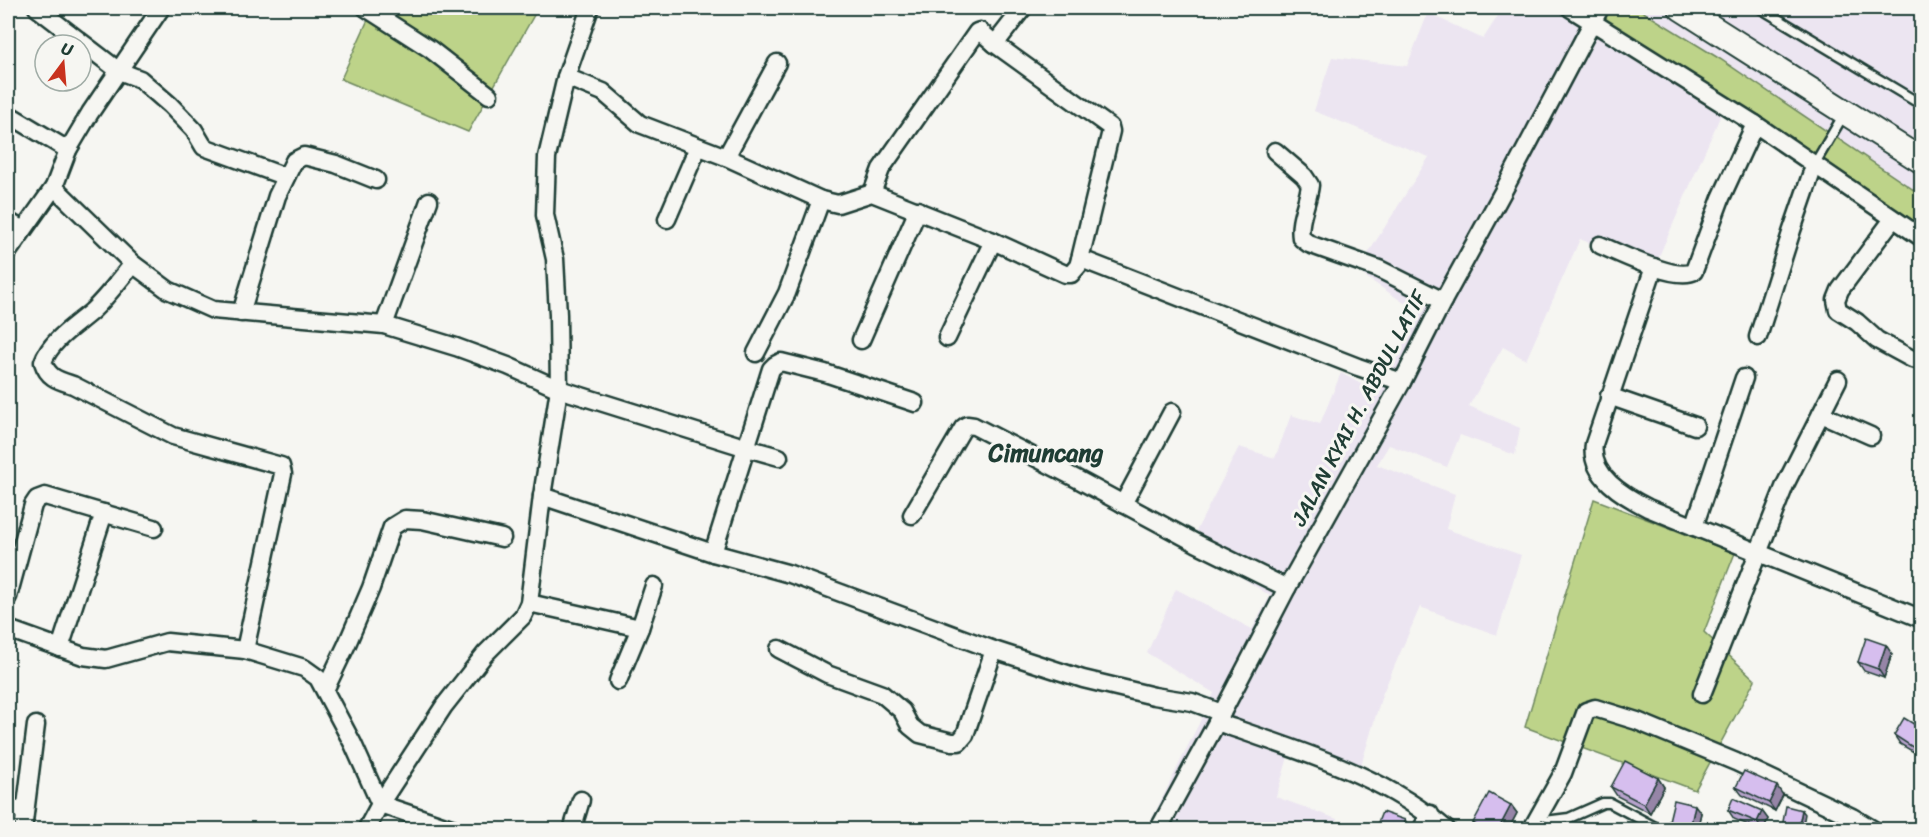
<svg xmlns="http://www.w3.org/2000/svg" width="1929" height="837" font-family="Sriracha,sans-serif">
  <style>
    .built { fill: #ece5f1 }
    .green { fill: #bdd389; stroke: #6e885e; stroke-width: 1.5 }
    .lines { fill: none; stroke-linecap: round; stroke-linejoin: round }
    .lane-casing { stroke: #1f3d34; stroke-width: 13 }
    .street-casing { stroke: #1f3d34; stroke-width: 21 }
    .secondary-casing { stroke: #1f3d34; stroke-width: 28 }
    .lane { stroke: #f6f6f2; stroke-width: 8 }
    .street { stroke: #f6f6f2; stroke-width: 16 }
    .secondary { stroke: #f6f6f2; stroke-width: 24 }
    .wall { fill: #b8a3cd; stroke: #1f3d34; stroke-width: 1.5 }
    .shaded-wall { fill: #9685a7; stroke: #1f3d34; stroke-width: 1.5 }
    .building { fill: #d6beee; stroke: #1f3d34; stroke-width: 1.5 }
    .labels { text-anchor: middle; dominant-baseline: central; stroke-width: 6; stroke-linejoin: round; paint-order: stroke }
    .street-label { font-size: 21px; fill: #1f3d34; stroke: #f6f6f2 }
    .quarter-label { font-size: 24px; font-weight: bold; fill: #1f3d34; stroke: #f6f6f2 }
  </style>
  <rect width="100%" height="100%" fill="#f6f6f2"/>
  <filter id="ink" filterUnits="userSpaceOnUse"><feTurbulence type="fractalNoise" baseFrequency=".0167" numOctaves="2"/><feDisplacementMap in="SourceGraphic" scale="12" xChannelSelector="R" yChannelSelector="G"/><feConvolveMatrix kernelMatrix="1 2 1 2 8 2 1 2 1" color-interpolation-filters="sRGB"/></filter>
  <g filter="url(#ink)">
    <g class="built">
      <path d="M1503,8H1565L1726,103L1653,270L1580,239L1526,360L1503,347L1469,406L1520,428L1515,455L1460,435L1447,467L1389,445L1377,465L1455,494L1446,529L1521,555L1497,635L1420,607L1382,695L1356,782L1289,754L1276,797L1337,819L1336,829H1147L1214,693L1147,653L1176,589L1252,629L1270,596L1190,543L1239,447L1275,458L1291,415L1320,424L1341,373L1379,394L1419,313L1357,271L1429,157L1314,111L1332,57L1407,66L1428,13L1483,39Z"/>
      <path d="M1637,8H1921V195L1720,59Z"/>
    </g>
    <g class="green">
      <path d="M363,8H538L468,132L341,79L371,13Z"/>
      <path d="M1565,8H1637L1720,59L1921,195V238Z"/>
      <path d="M1594,499L1735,553L1704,632L1755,680L1695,790L1525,727Z"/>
    </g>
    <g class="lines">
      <g class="lane-casing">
        <g id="lane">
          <path d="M1760,8L1922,105"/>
          <path d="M1814,165L1844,114"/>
          <path d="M1537,825L1545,821L1569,818L1603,803H1610L1657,828"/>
        </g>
      </g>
      <g class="street-casing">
        <g id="street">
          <path d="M37,8L119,71L140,79L170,105L194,130L204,147L286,177"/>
          <path d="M366,8L430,49L489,95"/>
          <path d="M1570,8L1755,124L1922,238"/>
          <path d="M995,44L1110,127L1111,131L1080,259"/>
          <path d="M566,77L603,92L640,124L726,157L821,200L838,204L872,193L993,241L1065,274H1071L1078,266L1080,259L1089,262L1358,367L1402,382"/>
          <path d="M8,114L68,150"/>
          <path d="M1275,151L1304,176L1310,185C1308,203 1298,220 1301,238L1309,244L1379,269L1443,301"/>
          <path d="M726,157L777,63"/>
          <path d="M54,187L133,264L168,290L213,310L384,325L456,347L508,366L559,389L747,448L779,457"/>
          <path d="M872,193L881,169L977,32L980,31L995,44L1023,8"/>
          <path d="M667,219L698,147"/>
          <path d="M1893,219L1840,290L1836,300L1838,310L1857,322L1877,340L1912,359L1922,361"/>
          <path d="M8,221L23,230"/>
          <path d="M1600,245C1618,253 1678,282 1694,271L1721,198L1755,124"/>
          <path d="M8,252L54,187L68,150L90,113L161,8"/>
          <path d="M133,264C120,279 107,297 92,311C75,326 51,340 43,362C48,378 58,380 73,385L173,436L281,466L283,474L245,650"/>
          <path d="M1654,267L1594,444C1589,476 1624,496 1648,508L1922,619"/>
          <path d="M241,313L277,196L294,161L304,156L336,164L376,180"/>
          <path d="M384,325L429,201"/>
          <path d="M1758,337L1792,230L1814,166"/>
          <path d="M947,338L993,241"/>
          <path d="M861,340L918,210"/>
          <path d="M756,353L787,293L821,200"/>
          <path d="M1609,396L1695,426"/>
          <path d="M1821,414L1871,436"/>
          <path d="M542,496L713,553L790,574L994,650L1083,679L1154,696L1192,702L1222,713"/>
          <path d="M1123,504L1172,412"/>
          <path d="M912,515L963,428L967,425L974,426L1077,479L1196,543L1287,588"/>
          <path d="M1694,527L1744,378"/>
          <path d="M713,553L771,369L775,365L781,362L825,373L915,403"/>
          <path d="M8,597L33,505L37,499L45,496L154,528"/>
          <path d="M529,603L640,628"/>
          <path d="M8,629L83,656L106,659L167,642L245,650L304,668L318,678L353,744L380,804L366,830"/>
          <path d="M60,648L104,513"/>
          <path d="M779,649L827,674L882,694L902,711L910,726L920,734L952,742H959L965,735L994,650"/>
          <path d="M618,681L640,628L654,586"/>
          <path d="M325,690L347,644L371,588L392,527L405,519L422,520L502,538"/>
          <path d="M1702,694L1785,485L1838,380"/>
          <path d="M1217,722C1297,751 1382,773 1447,830"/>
          <path d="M8,807L25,811"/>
          <path d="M23,830L36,725"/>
          <path d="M457,830L380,804L444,706L485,654L523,616L529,603L542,496L559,389L558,315L555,259L545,215L547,157L566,77L590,8"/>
          <path d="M572,830L581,800"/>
          <path d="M1158,830L1222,713L1287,588L1402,382L1443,301L1506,186L1600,8"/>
          <path d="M1421,830L1430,814"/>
          <path d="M1531,830L1563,773L1586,711L1595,708L1637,721L1736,762L1852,817L1874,830"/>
        </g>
      </g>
      <g class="secondary-casing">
        <path id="secondary" d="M1681,8L1922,161"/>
      </g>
      <use href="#lane" class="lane"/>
      <use href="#street" class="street"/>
      <use href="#secondary" class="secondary"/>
    </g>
    <g class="wall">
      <path d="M1892,654L1884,678L1864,671L1858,662Z"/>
      <path d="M1922,729V757L1900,744L1894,735Z"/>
      <path d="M1658,778L1664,787L1650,813L1617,796L1611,787Z"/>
      <path d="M1736,787L1783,795L1775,811L1742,795Z"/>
      <path d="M1511,805L1517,813L1508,830H1477L1473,823Z"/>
      <path d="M1728,810L1762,811L1768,819L1763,830H1760L1734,819Z"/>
      <path d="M1701,813L1697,830H1672L1668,825Z"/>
    </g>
    <g class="shaded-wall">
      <path d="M1886,645L1892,654L1884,678L1878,669Z"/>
      <path d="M1922,741V757L1917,750Z"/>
      <path d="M1658,778L1664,787L1650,813L1644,804Z"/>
      <path d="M1777,786L1783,795L1775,811L1769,803Z"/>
      <path d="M1511,805L1517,813L1508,830H1498Z"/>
      <path d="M1695,805L1701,813L1697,830L1690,829Z"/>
      <path d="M1802,810L1805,814L1802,830H1798Z"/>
      <path d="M1762,811L1768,819L1763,830H1762L1757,822Z"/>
      <path d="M1405,820L1411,829L1410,830H1401Z"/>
    </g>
    <g class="building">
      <path d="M1866,638L1886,645L1878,669L1858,662Z"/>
      <path d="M1904,718L1922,729V741L1917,750L1894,735Z"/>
      <path d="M1625,761L1658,778L1644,804L1611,787Z"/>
      <path d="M1744,771L1777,786L1769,803L1736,787Z"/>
      <path d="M1489,793L1511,805L1498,830H1484L1473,823Z"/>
      <path d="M1733,798L1762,811L1757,822L1728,810Z"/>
      <path d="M1674,800L1695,805L1690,829L1668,825Z"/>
      <path d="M1786,806L1802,810L1798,830L1782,827Z"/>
      <path d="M1382,812L1405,820L1401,830H1375Z"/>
      <path d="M1542,820L1559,830H1537Z"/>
      <path d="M1720,826L1734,830H1719Z"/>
    </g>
  </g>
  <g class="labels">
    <g class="street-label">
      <text transform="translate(1359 408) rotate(-62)">JALAN KYAI H. ABDUL LATIF</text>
    </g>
    <g class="quarter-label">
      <text x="1046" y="453">Cimuncang</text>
    </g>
  </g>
  <rect width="1929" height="837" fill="none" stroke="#f6f6f2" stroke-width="30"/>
  <rect x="15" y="15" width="1899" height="807" fill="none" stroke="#1f3d34" stroke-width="2" filter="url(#ink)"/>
  <g transform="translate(63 63) rotate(16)"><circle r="28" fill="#f6f6f2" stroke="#a0aca6" stroke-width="1.5"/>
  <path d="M0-4.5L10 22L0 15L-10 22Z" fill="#c8321e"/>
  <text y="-9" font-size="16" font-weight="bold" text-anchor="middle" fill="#1f3d34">U</text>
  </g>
</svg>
